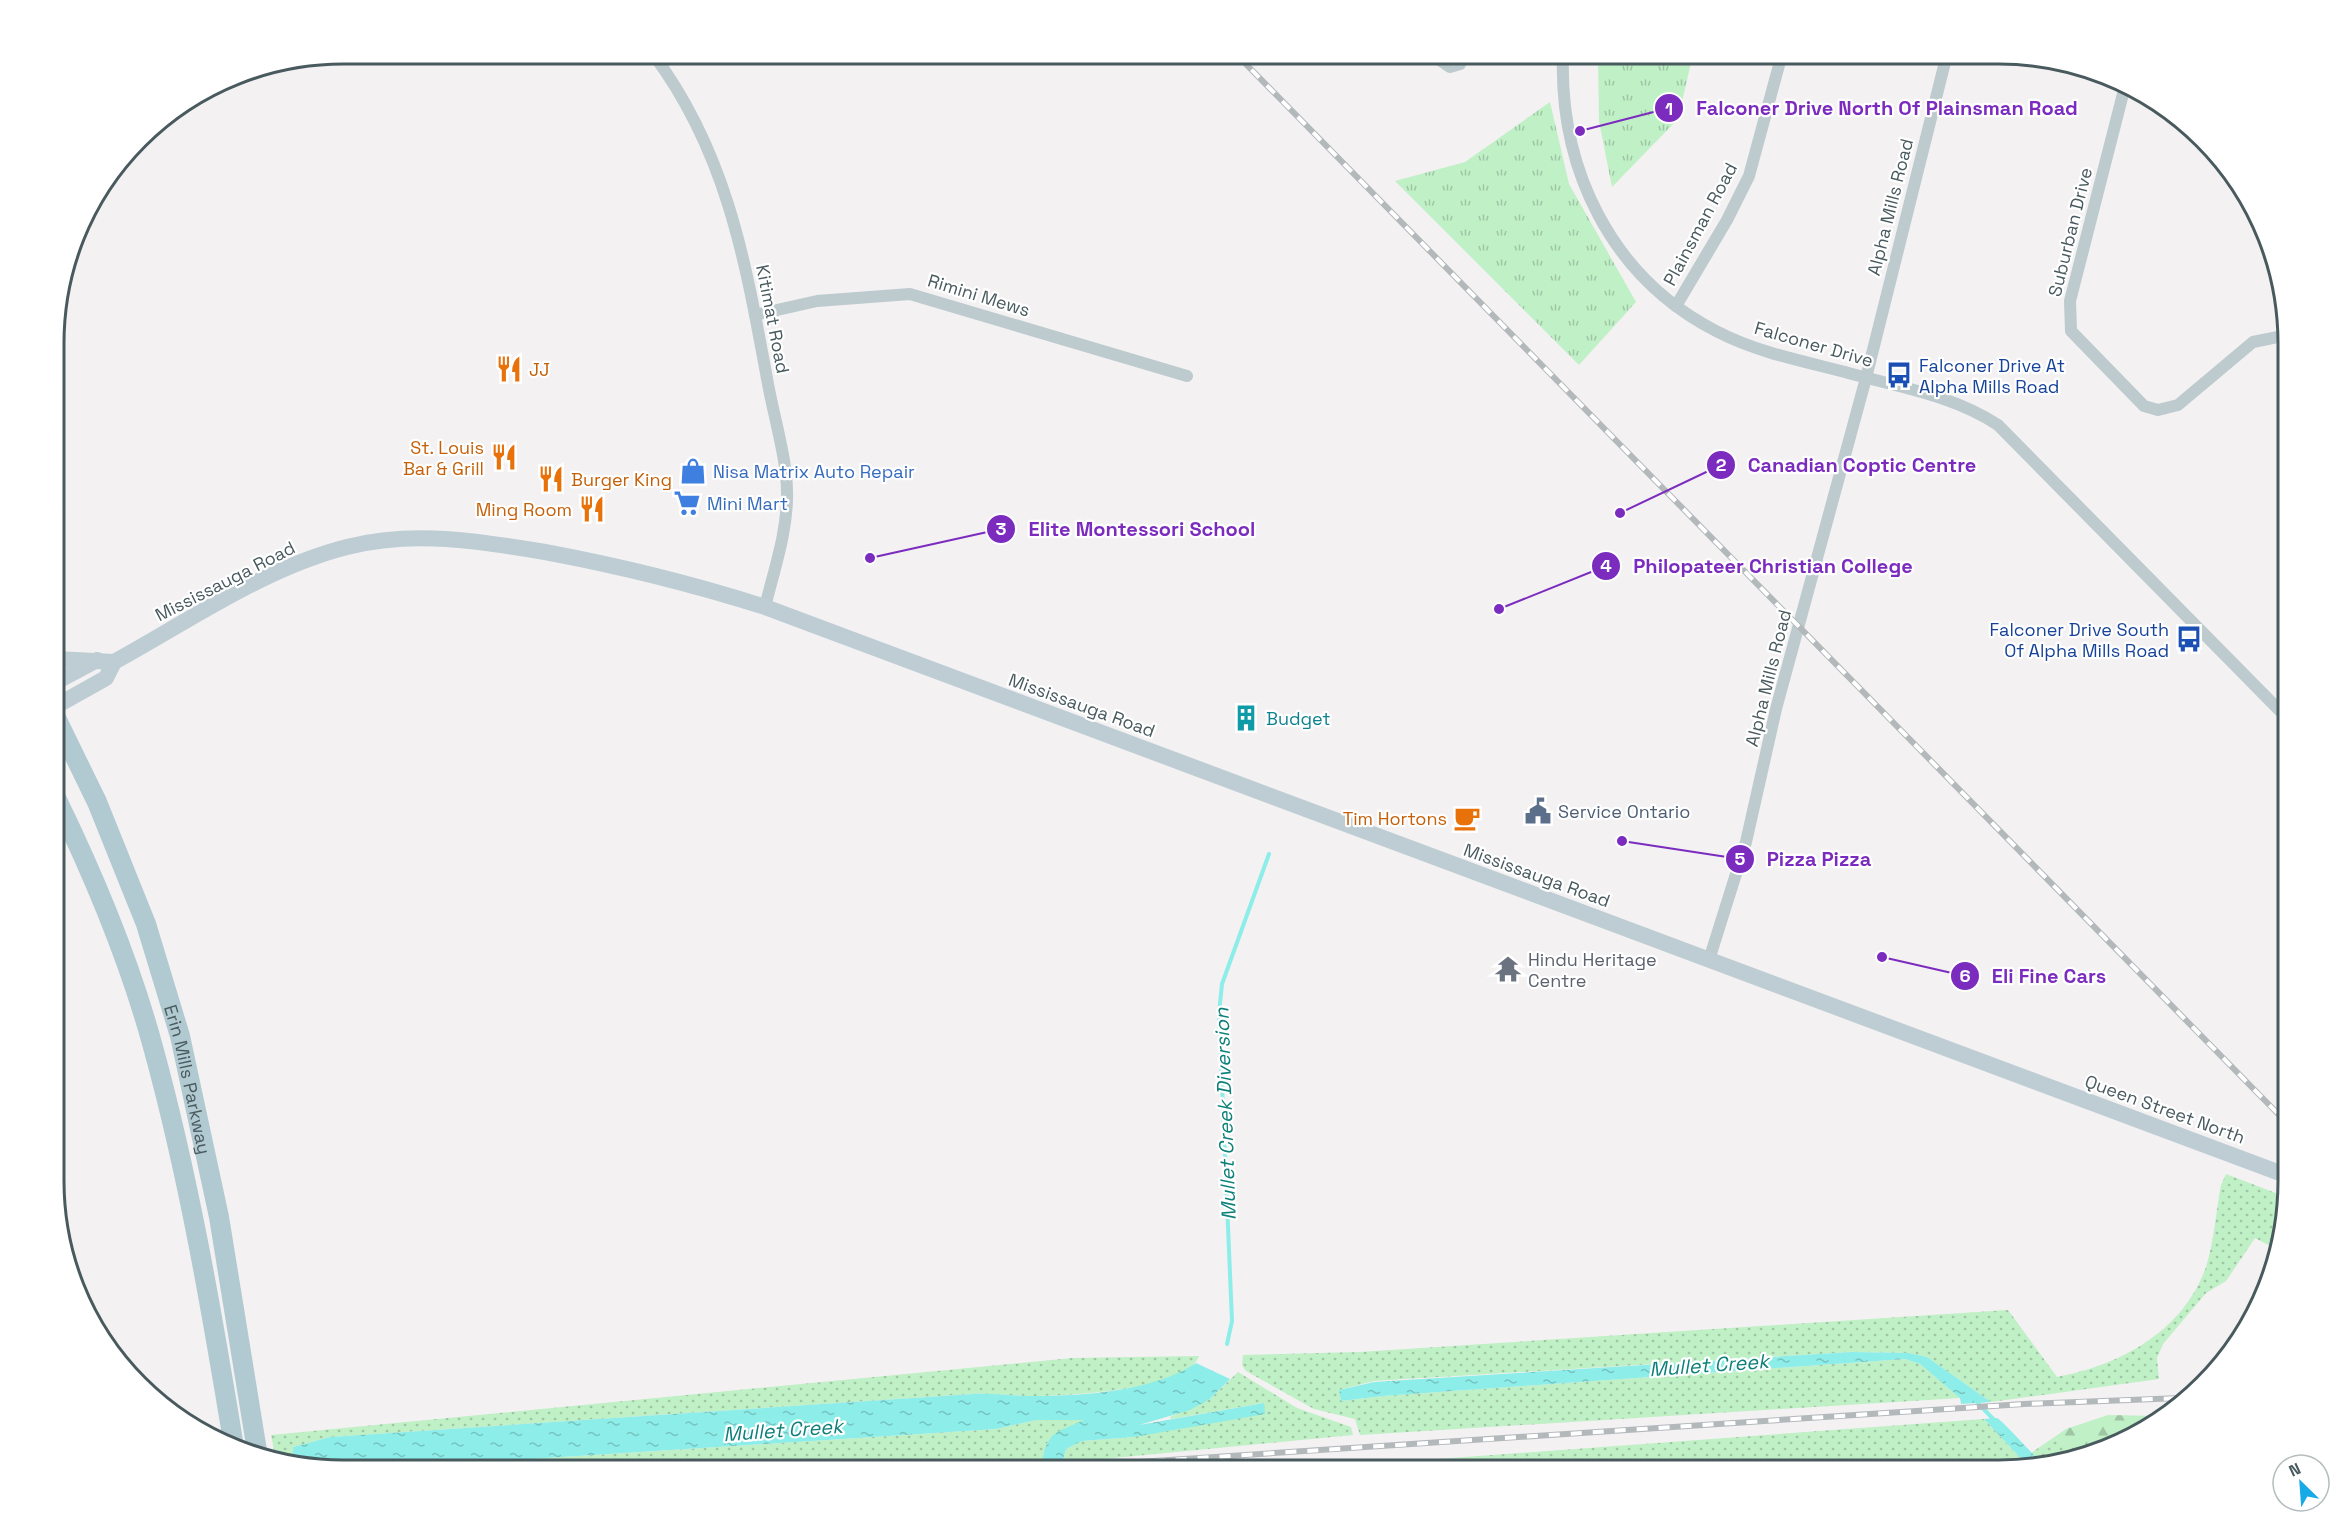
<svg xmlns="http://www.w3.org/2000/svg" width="2343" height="1525" font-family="'Space Grotesk',sans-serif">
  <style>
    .grass { fill: url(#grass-dots) }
    .forest { fill: url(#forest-firs) }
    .park { fill: url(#park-tufts) }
    .water { fill: url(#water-ripples) }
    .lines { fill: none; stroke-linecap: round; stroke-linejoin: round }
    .stream { stroke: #8dede8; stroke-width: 4 }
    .street { stroke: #bdcace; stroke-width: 12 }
    .secondary { stroke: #bdcdd3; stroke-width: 16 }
    .primary { stroke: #b1c9d0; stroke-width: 20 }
    .rail-casing { stroke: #b3b8bb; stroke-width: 6 }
    .rail { stroke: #fff; stroke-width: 4; stroke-dasharray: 11; stroke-linecap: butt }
    .labels { text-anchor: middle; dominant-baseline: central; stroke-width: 4.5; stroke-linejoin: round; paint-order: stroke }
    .street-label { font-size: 18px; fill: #495a5f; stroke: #fff }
    .transit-label { font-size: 18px; fill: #164399; stroke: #fff; text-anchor: start }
    .food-label { font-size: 18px; fill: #c56008; stroke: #fff; text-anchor: end }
    .shop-label { font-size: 18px; fill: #366cbe; stroke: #fff; text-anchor: start }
    .culture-label { font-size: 18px; fill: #0d838f; stroke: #fff; text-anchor: start }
    .service-label { font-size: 18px; fill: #4e5e75; stroke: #fff; text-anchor: start }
    .worship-label { font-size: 18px; fill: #5b616d; stroke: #fff; text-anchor: start }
    .water-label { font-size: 20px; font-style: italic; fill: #0d8079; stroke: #fff }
    .rim { fill: none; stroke: #495a5f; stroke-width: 3 }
    .leader { fill: none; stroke: #7b2cbf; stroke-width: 2 }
    .callout-dot { fill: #7b2cbf; stroke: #fff; stroke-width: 2 }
    .mark-label { font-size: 18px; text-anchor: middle; font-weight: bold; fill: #fff }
    .callout-label { font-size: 20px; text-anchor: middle; font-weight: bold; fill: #7b2cbf; stroke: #fff; stroke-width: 4.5; stroke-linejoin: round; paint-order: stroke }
  </style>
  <defs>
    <pattern id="grass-dots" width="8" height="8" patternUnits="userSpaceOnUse" patternTransform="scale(1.5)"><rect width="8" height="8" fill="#c0f0c6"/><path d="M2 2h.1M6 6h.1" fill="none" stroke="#9ec5a4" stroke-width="1.8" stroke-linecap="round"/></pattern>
    <pattern id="forest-firs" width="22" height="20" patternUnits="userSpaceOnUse" patternTransform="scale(1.5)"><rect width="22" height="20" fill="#c0f0c6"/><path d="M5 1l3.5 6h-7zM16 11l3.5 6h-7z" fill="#9ec5a4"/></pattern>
    <pattern id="park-tufts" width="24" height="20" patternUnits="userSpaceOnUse" patternTransform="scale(1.5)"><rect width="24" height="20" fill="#c0f0c6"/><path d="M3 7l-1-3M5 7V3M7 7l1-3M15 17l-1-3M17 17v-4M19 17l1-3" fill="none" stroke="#9ec5a4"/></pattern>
    <pattern id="water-ripples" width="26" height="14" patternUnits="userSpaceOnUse" patternTransform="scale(1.5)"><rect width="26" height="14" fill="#8dede8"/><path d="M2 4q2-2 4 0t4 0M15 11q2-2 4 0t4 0" fill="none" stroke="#75c3bf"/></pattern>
  </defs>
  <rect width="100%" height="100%" fill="#f3f1f2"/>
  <g class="grass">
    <path d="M2226,1174L2286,1197L2287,1207L2278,1250L2255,1238L2226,1281L2206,1293L2163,1344L2157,1358L2159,1379L1991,1402L1927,1357L1909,1353L1851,1352L1374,1381L1339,1390L1341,1401L1383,1396L1905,1359L1920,1364L1960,1398L1360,1435L1355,1419L1314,1409L1246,1371L1242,1365L1243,1355L1360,1352L2008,1310L2057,1377C2120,1365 2183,1332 2206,1267C2214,1242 2216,1211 2221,1185Z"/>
    <path d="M1199,1356C1187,1390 1067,1396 1034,1396C1013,1396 994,1393 973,1394L330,1437L293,1447L292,1463L276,1460L271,1435L1072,1358Z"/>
    <path d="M1238,1372L1297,1408L1351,1427L1353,1435L1062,1463L1066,1449L1082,1441L1134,1437L1264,1403L1171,1419L1170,1417L1210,1399Z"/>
    <path d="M1076,1418L1084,1421L1047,1443L1042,1464L878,1471H347L996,1429L1036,1420Z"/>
    <path d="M1984,1419L2029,1467L2018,1470H1868L1842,1464L1819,1463L1763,1470L1274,1471Z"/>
    <path d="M2053,1438L2071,1446H2098L2042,1463L2031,1453Z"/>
  </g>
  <path class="forest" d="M2108,1415L2161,1416L2144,1432L2098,1446H2071L2053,1438L2066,1429Z"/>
  <g class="park">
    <path d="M1598,54H1693L1678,119L1612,187L1599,121Z"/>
    <path d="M1550,102L1569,184L1636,302L1579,365L1395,181L1465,162Z"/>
  </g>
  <g class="water">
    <path d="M1851,1352L1909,1353L1927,1357L1991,1402L1961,1404L1960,1398L1920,1364L1905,1359L1383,1396L1341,1401L1339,1390L1374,1382Z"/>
    <path d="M1196,1363L1230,1379L1210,1399L1190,1410L1139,1425L1264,1403L1265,1414L1134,1437L1082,1441L1066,1449L1062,1463L1042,1464C1046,1430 1059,1432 1084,1420H1036L996,1429L347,1471L292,1463L293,1447L330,1437L973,1394C994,1393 1014,1396 1034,1396C1085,1396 1154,1391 1196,1363Z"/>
    <path d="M1997,1418C2002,1420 2034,1456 2042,1463L2029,1467L1984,1419Z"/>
  </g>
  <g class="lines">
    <g class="stream">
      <path d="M1227,1344L1232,1321L1219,1013L1222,984L1269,854"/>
      <path d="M1976,1401L1996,1422"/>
      <path d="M1053,1471L1054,1461"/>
    </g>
    <g class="street">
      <path d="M653,54C728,154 746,265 768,384C774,417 787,460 787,492C788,530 774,570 765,607"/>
      <path d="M1431,54L1450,67L1460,64L1462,54"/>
      <path d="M1563,54C1559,169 1611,277 1716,331C1756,352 1802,361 1845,372C1898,387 1953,395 1998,425L2288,719"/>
      <path d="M2125,86L2070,301L2071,331L2144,406L2158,410L2178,405L2253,342L2288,335"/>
      <path d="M1676,306L1727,220L1749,176L1782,54"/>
      <path d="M755,315L817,301L910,294L1187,376"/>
      <path d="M1709,960L1746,842L1776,709L1866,378L1947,54"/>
    </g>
    <g class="secondary">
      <path d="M56,659L114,662"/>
      <path d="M56,682L97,660"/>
      <path d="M56,706L106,678L114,662C189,621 264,568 347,547C413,530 479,541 545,552C620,566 693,584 765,607L2288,1176"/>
    </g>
    <g class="primary">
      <path id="s1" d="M56,718L97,802L146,924L180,1036L219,1217L258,1457"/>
      <path d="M56,798C95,878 130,962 153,1047C189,1178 212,1313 234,1447"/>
    </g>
    <g class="rail-casing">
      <g id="rail">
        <path d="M1236,54L2288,1124"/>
        <path d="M1000,1471L2024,1404L2181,1398"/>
      </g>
    </g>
    <use href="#rail" class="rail"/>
  </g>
  <defs>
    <g id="restaurant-bare" transform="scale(2.07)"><path d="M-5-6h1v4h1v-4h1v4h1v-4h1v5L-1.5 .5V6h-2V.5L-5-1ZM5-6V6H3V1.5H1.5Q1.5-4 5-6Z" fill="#e8710a" stroke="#fff" stroke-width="2.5" paint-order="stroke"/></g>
    <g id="bus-bare" transform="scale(2.07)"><path d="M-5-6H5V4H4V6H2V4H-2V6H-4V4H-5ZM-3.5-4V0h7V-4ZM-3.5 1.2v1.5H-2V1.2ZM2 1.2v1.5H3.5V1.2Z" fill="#1a4fb4" stroke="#fff" stroke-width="2.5" paint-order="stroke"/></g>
    <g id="shop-bare" transform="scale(2.07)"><path d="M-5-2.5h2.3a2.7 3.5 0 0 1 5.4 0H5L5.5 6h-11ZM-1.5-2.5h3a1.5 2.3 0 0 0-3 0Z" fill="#3f7fe0" stroke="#fff" stroke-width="2.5" paint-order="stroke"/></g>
    <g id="supermarket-bare" transform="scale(2.07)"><path d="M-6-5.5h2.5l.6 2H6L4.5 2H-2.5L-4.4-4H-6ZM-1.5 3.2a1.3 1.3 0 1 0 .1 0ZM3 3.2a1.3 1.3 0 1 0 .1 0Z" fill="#3f7fe0" stroke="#fff" stroke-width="2.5" paint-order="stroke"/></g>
    <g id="building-bare" transform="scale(2.07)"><path d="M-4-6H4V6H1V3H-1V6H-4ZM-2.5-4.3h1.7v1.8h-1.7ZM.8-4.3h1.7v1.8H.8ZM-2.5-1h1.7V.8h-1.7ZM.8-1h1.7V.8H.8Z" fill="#0f9aa8" stroke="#fff" stroke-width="2.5" paint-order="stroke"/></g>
    <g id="civic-bare" transform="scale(2.07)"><path d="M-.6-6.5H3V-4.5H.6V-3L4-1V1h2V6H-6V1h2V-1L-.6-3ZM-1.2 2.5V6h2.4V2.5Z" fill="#5c6f8a" stroke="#fff" stroke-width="2.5" paint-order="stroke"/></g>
    <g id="cafe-bare" transform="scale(2.07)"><path d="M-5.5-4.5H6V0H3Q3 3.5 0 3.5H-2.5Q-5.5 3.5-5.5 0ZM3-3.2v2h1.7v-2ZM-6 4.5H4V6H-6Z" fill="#e8710a" stroke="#fff" stroke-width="2.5" paint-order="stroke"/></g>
    <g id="temple-bare" transform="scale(2.07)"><path d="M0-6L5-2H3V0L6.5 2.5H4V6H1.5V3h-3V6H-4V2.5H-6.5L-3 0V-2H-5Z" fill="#6b7280" stroke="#fff" stroke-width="2.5" paint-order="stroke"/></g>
  </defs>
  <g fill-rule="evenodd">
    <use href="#restaurant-bare" x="509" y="369"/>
    <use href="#bus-bare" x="1899" y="375"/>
    <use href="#restaurant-bare" x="504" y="457"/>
    <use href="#shop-bare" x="693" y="471"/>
    <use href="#restaurant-bare" x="551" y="479"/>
    <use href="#supermarket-bare" x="687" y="503"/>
    <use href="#restaurant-bare" x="592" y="509"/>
    <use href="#bus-bare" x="2189" y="639"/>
    <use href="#building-bare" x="1246" y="718"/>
    <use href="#civic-bare" x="1538" y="811"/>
    <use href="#cafe-bare" x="1467" y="818"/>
    <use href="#temple-bare" x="1508" y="969"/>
  </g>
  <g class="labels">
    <g class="street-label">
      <text transform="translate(1890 207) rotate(-76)">Alpha Mills Road</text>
      <text transform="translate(1700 224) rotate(-62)">Plainsman Road</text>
      <text transform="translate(2070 232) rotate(-76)">Suburban Drive</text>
      <text transform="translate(979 295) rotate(17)">Rimini Mews</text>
      <text transform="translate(773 319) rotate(79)">Kitimat Road</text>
      <text transform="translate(1814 344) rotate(16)">Falconer Drive</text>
      <text transform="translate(225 581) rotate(-27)">Mississauga Road</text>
      <text transform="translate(1768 678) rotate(-76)">Alpha Mills Road</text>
      <text transform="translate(1082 705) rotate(20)">Mississauga Road</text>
      <text transform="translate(1537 875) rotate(20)">Mississauga Road</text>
      <text stroke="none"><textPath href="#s1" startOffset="386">Erin Mills Parkway</textPath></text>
      <text transform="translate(2165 1109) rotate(20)">Queen Street North</text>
    </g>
    <g class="transit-label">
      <text x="1919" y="365">Falconer Drive At<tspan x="1919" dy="21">Alpha Mills Road</tspan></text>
      <text x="2169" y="629" text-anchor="end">Falconer Drive South<tspan x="2169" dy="21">Of Alpha Mills Road</tspan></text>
    </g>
    <g class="food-label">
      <text x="529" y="369" text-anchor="start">JJ</text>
      <text x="484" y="447">St. Louis<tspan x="484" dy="21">Bar &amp; Grill</tspan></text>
      <text x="571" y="479" text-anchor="start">Burger King</text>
      <text x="572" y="509">Ming Room</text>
      <text x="1447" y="818">Tim Hortons</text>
    </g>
    <g class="shop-label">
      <text x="713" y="471">Nisa Matrix Auto Repair</text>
      <text x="707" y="503">Mini Mart</text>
    </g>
    <g class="culture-label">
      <text x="1266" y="718">Budget</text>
    </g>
    <g class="service-label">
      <text x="1558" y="811">Service Ontario</text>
    </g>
    <g class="worship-label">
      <text x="1528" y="959">Hindu Heritage<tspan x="1528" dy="21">Centre</tspan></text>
    </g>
    <g class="water-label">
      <text transform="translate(1225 1114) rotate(-92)">Mullet Creek Diversion</text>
      <text transform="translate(1709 1365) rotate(-4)">Mullet Creek</text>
      <text transform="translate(783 1430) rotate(-4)">Mullet Creek</text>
    </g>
  </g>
  <path d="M0 0H2343V1525H0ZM343 64H1999A279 279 0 0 1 2278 343V1181A279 279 0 0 1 1999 1460H343A279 279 0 0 1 64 1181V343A279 279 0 0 1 343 64Z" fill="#fff" fill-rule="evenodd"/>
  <path class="rim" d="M343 64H1999A279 279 0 0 1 2278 343V1181A279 279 0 0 1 1999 1460H343A279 279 0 0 1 64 1181V343A279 279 0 0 1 343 64Z"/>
  <path class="leader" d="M1580 131L1669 108M1620 513L1721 465M870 558L1001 529M1499 609L1606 566M1622 841L1740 859M1882 957L1965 976"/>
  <g class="callout-dot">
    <circle cx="1580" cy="131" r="6"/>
    <circle cx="1620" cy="513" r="6"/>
    <circle cx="870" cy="558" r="6"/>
    <circle cx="1499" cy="609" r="6"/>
    <circle cx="1622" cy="841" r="6"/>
    <circle cx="1882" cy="957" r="6"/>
    <circle cx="1669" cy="108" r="15"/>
    <circle cx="1721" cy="465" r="15"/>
    <circle cx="1001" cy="529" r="15"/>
    <circle cx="1606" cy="566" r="15"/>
    <circle cx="1740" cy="859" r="15"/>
    <circle cx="1965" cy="976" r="15"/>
  </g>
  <g class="mark-label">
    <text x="1669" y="115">1</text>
    <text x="1721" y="471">2</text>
    <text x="1001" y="535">3</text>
    <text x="1606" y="572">4</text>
    <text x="1740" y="865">5</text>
    <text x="1965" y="982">6</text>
  </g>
  <g class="callout-label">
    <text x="1887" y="115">Falconer Drive North Of Plainsman Road</text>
    <text x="1862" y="472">Canadian Coptic Centre</text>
    <text x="1142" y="536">Elite Montessori School</text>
    <text x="1773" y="573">Philopateer Christian College</text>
    <text x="1819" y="866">Pizza Pizza</text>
    <text x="2049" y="983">Eli Fine Cars</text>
  </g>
  <g transform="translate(2301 1483) rotate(335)"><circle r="28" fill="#ffffff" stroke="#b6bdbf" stroke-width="1.5"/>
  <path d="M0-4.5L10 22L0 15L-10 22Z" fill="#18a9e7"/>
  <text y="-9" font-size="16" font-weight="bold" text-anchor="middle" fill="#495a5f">N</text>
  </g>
</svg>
